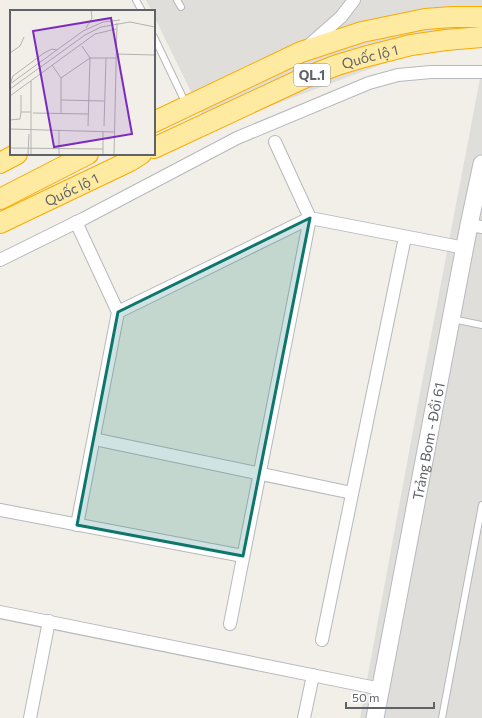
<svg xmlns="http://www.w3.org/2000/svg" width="482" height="718" font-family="Commissioner,sans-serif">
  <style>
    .industrial { fill: #e0deda }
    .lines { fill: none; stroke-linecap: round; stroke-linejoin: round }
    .service-casing { stroke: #b5b8bc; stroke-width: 8 }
    .minor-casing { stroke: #b5b8bc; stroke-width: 14 }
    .secondary-casing { stroke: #b6babf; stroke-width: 19 }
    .trunk-casing { stroke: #f9ab00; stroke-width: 22 }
    .service { stroke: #fff; stroke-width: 6 }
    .minor { stroke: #fff; stroke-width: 12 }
    .secondary { stroke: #fff; stroke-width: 17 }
    .trunk { stroke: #feeaa1; stroke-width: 20 }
    .marked { fill: #0f766e; fill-opacity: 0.2; stroke: #0f766e; stroke-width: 3; stroke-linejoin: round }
    .labels { text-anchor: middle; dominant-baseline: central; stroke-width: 4; stroke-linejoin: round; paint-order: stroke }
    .shield { fill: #fff; stroke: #8f9295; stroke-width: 1 }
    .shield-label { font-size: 13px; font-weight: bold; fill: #5f6368 }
    .street-label { font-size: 14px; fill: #5f6368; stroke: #fff }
    .inset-road { fill: none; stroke: #b3b3b1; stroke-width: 1 }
    .view { fill: #7b2cbf; fill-opacity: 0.15; stroke: #7b2cbf; stroke-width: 2 }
    .inset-edge { fill: none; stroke: #5f6368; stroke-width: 2 }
  </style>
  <rect width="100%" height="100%" fill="#f1efe8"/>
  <g class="industrial">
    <path d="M146,0H482V43L417,51L209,129L154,16V11H152Z"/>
    <path d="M482,68V718H360L414,425Z"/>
  </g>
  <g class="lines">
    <g class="service-casing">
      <g id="service">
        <path d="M136,0L142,11"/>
        <path d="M177,0L181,7"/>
        <path d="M154,37L186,104"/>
        <path d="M452,319L482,325"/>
        <path d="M442,718L482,505"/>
      </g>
    </g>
    <g class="minor-casing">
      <g id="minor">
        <path d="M308,46L341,17L354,0"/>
        <path d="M275,142L310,218L465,248"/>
        <path d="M76,222L118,312L77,525"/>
        <path d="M469,225L482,227"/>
        <path d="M0,260L83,219L237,138L369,83L398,75L431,72H482"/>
        <path d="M118,312L310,218"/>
        <path d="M94,439L352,493"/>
        <path d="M0,510L243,556"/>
        <path d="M0,612L381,689"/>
        <path d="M230,624L310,218"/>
        <path d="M322,640L405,237"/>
        <path d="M30,718L49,621"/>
        <path d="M304,718L313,675"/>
      </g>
    </g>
    <g class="secondary-casing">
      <g id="secondary">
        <path id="s1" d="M375,718L469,225L482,164"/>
      </g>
    </g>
    <g class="trunk-casing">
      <g id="trunk">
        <path d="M154,122L301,52L362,32L425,19L452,17H482"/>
        <path id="s2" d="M154,148L304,78L337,65L364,57L411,45L446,40L482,37"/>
        <path d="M0,163L17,154"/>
        <path d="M0,199L88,154"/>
        <path id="s3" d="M0,223L130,161L141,154"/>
      </g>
    </g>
    <use href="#service" class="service"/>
    <use href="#minor" class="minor"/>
    <use href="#secondary" class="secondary"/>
    <use href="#trunk" class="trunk"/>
  </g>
  <path class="marked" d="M310,218L243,556L77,525L118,312Z"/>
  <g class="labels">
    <rect class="shield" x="294" y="64" width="36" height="22" rx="3"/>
    <g class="shield-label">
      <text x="312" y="75">QL.1</text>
    </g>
    <g class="street-label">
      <text stroke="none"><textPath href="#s2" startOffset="235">Quốc lộ 1</textPath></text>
      <text stroke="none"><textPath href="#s3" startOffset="79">Quốc lộ 1</textPath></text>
      <text stroke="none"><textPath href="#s1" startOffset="282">Trảng Bom - Đồi 61</textPath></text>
    </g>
  </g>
  <g transform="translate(10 10)">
    <rect width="145" height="145" fill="#f1efe8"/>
    <path class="inset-road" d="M76,18L82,8L81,0M72,36L80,48H106M0,43L10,36L14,27M106,44L145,45M42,55L51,68V104M51,68L80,48M0,74L73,21L93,12L110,10M0,74L3,66L34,43L42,39L47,40M0,79L75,25L91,17L120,12L145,17M11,85V102H20M0,86L85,24L106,19M51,90L94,91M23,103L78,104M0,110L10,109L11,102M78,116L80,48M94,116L96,48M0,119L105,122M0,138L93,139M18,145L19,124M21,145V71M49,145V120M93,145V122M104,145L107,13"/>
    <path class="view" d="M101,8L122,124L44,137L23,21Z"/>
    <rect width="145" height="145" class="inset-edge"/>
  </g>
  <path d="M346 702v6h88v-6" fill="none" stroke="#5f6368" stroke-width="2"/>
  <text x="352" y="702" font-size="12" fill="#5f6368" stroke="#ffffff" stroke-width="3" paint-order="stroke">50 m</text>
</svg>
